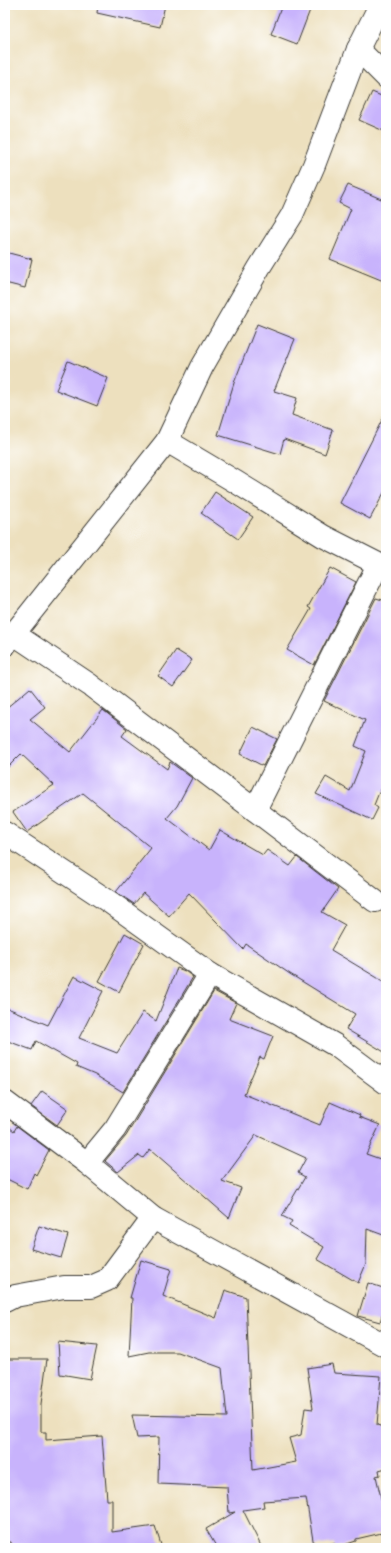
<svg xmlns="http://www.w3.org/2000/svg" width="391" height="1553" font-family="Mali,sans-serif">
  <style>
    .building { fill: #c8b3fc }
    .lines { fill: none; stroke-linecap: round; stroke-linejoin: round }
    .street-casing { stroke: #3b3934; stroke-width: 24 }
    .street { stroke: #fff; stroke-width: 22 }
  </style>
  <rect width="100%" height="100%" fill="#fff"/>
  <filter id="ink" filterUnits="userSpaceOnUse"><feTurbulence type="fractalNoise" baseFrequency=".025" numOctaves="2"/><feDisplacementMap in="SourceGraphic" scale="8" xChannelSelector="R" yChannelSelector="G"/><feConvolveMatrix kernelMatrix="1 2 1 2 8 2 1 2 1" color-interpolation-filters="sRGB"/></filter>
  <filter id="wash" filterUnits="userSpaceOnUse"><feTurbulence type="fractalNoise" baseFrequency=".012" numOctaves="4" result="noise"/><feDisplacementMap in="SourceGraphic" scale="16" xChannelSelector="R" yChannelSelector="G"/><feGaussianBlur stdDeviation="0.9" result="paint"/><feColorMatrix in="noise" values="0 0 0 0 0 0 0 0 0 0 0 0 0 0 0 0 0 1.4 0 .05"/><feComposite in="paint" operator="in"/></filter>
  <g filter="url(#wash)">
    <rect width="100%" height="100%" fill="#ede0be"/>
    <g id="blocks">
      <g class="building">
        <path d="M98,5H165L160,27L97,13Z"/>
        <path d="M282,5H296L310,10L297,44L271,34Z"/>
        <path d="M372,92L386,98V132L359,120Z"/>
        <path d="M348,185L386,201V282L330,259L351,209L339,203Z"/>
        <path d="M5,252L32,259L25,288L5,283Z"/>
        <path d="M257,324L295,339L274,391L297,398L292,415L333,430L325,454L284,439L280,454L218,435L234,383Z"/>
        <path d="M68,361L108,378L97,406L56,390Z"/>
        <path d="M386,412V489L370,519L340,503Z"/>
        <path d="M215,492L253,517L238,539L201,513Z"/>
        <path d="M330,568L356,582L314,665L287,650L311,609L308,607Z"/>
        <path d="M376,598L386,601V792L380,790L374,805L378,808L372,820L316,794L326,777L350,791L366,751L355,746L365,720L324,701Z"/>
        <path d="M176,650L192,660L173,687L158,676Z"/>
        <path d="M30,688L45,707L30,719L70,752L103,710L127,729L122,736L167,769L170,762L192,778L177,806L167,818L209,850L220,830L263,855L267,850L290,866L297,857L338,889L322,912L345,925L331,950L386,983V1053L346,1029L355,1014L290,974L246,944L243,949L189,893L169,916L143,893L134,904L116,892L151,848L83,793L27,832L13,812L54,785L21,754L5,770V709Z"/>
        <path d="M253,727L277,739L263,766L240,754Z"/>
        <path d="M125,933L144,944L119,992L99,981Z"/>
        <path d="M177,968L185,971L193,977L123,1092L95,1075L76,1067L77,1064L36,1041L32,1050L5,1040V1007L48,1025L74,976L103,991L79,1038L117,1053L143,1012L156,1021Z"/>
        <path d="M214,991L236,1003L229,1019L273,1036L264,1059L260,1057L244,1094L320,1125L330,1102L360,1115L359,1117L380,1125L366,1154L386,1161V1236L367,1229L366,1264L358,1283L317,1259L324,1247L289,1226L292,1221L282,1216L305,1177L298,1173L306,1158L256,1135L222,1181L241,1188L229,1218L150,1149L143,1158L139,1155L118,1172L105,1161L126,1136Z"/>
        <path d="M42,1091L68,1109L57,1125L31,1106Z"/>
        <path d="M5,1124L14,1131L17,1126L49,1150L36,1175L34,1173L27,1189L5,1178Z"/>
        <path d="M39,1226L68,1235L61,1258L31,1249Z"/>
        <path d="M141,1260L171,1269L163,1296L216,1318L225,1290L246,1297L253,1470L296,1462L289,1438L301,1435L305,1408L313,1409L307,1368L332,1364L334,1373L381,1376L377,1425L386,1428V1468L379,1470L380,1475L376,1476L386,1520V1532L356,1539V1541L335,1548L334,1543L314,1546L306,1498L263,1501L264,1507L243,1510L262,1548H217L206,1529L235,1512L229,1513L227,1487L158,1484L159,1437L137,1438L132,1415L227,1417L222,1368L178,1352H149L129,1356L132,1298H130Z"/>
        <path d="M368,1283L386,1289V1301L380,1322L358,1316Z"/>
        <path d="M58,1342L97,1346L90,1379L60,1374Z"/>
        <path d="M7,1359H47L41,1404V1432H46V1440L102,1436L107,1500H112V1532L155,1526L162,1548H12L11,1542H5V1396L6,1397Z"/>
      </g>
    </g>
  </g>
  <g filter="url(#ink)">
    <use href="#blocks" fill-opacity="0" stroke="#3b3934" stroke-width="1"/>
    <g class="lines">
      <g class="street-casing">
        <g id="street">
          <path d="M358,49L386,77"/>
          <path d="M167,441L236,482L323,536L386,568"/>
          <path d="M14,634L90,685L375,901"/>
          <path d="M5,645L167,441L202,367L259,268L292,215L314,165L358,49L380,5"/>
          <path d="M255,810L378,565"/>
          <path d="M5,833L111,903L210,974L335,1045L386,1083"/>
          <path d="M5,1102L87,1163L153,1218L386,1346"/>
          <path d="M87,1163L115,1129L210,974"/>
          <path d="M5,1301L15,1296L64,1287H91L107,1280L153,1218"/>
        </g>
      </g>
      <use href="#street" class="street"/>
    </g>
  </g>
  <rect width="391" height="1553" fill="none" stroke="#fff" stroke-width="20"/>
</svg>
